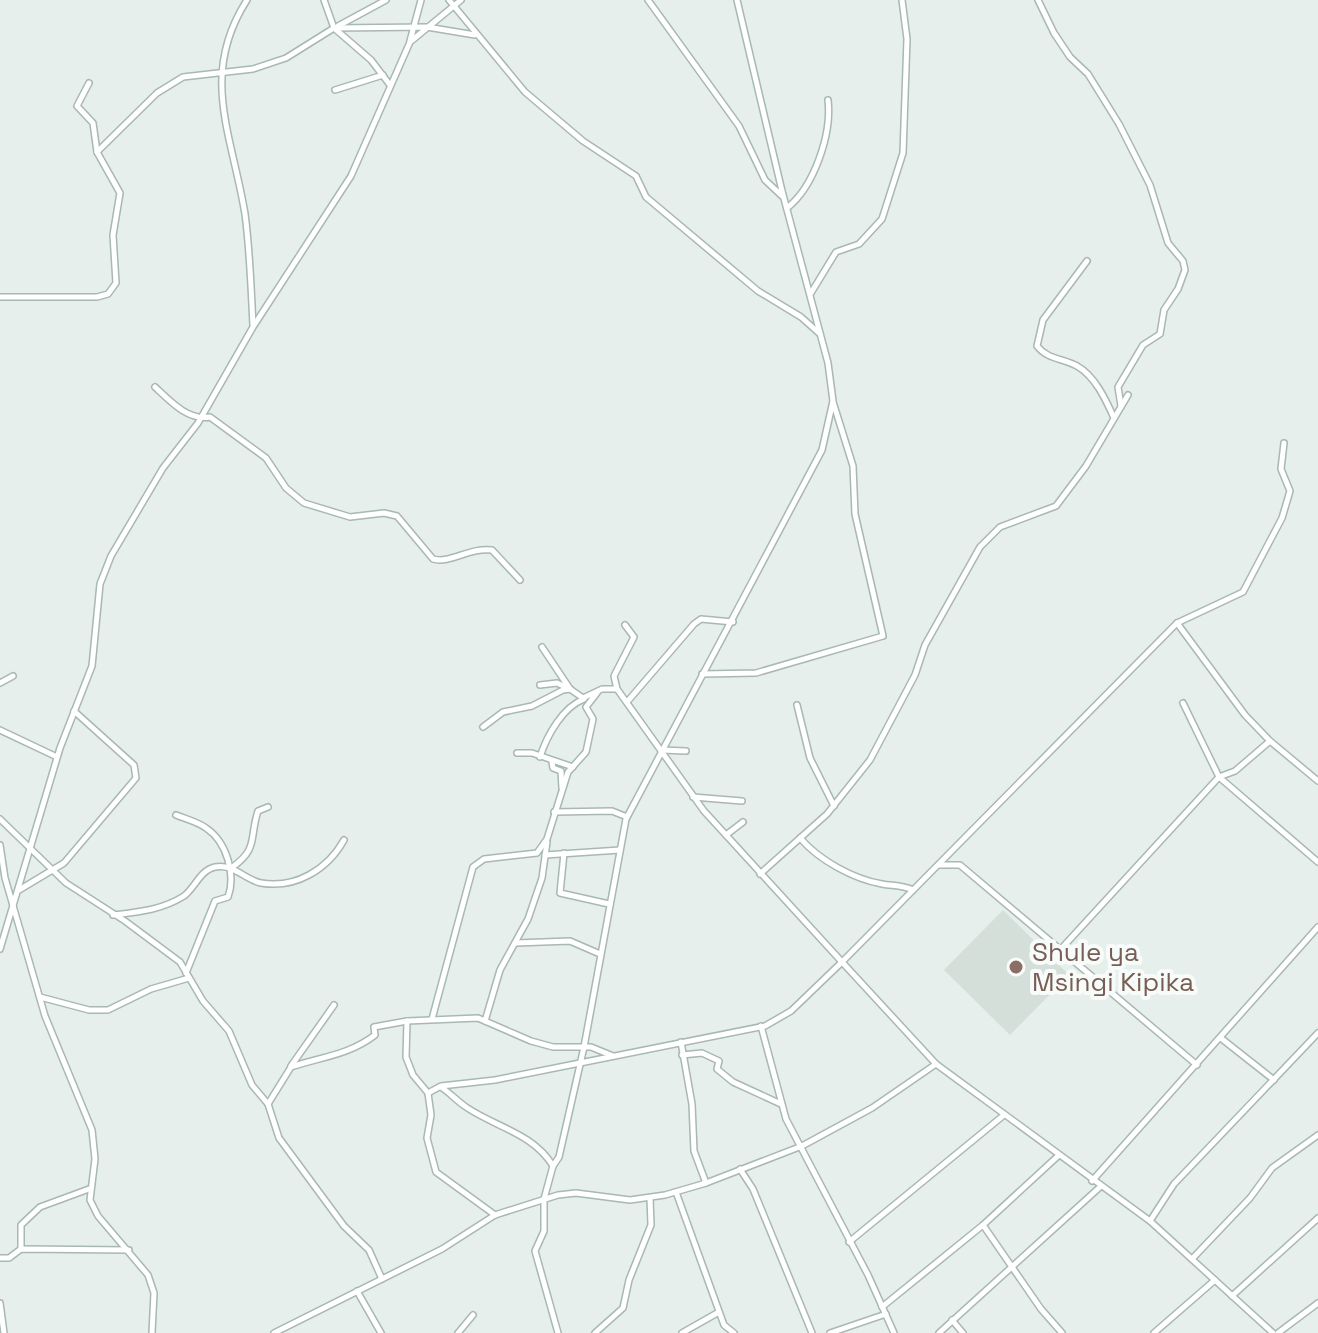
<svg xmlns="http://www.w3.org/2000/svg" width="1318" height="1333" font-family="'Space Grotesk',sans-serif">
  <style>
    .built { fill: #d4dfda }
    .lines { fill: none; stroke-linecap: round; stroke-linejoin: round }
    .minor-casing { stroke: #a8b8b2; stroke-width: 8 }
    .minor { stroke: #fff; stroke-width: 5 }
    .education-dot { fill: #8d6e63; stroke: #f7fbf9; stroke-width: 3 }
    .labels { text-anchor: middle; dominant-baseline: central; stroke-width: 8; stroke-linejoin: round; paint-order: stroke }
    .education-label { font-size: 26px; fill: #785e54; stroke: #f7fbf9; text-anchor: start }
  </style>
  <rect width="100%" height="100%" fill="#e6efeb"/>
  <path class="built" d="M1003,910L1069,975L1010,1035L944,970Z"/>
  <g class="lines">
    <g class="minor-casing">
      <g id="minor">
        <path d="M247,0C199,75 232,134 245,214C250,251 251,288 253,325"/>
        <path d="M324,0L334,28L371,60L390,85"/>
        <path d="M449,0L525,92L583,141L636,176L646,197L758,291L801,317L820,334"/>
        <path d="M648,0L739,126L765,180L782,196"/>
        <path d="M1038,0L1054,33L1070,57L1088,74L1119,124L1150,185L1168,243L1183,261L1185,270L1178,289L1164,310L1160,334L1143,345L1118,387L1121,406"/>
        <path d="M338,26L386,0"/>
        <path d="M410,41L421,0"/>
        <path d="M89,83L77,106L93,123L97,152"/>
        <path d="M335,90L383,75"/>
        <path d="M787,208C814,187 832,134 828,100"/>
        <path d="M1087,261L1043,320L1037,346C1048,360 1063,358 1077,366C1095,376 1106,400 1114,418"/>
        <path d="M811,293L836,252L859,244L882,219L903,153L907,39L902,0"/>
        <path d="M0,297H97L108,294L116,283L113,235L120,193L97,152L157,93L183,77L253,69L286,58L334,28L427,27L475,35"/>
        <path d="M155,387C170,401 188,421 210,417L266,458L286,488L304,503L350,517L384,513L397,516L433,559C450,564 470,547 492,550L520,580"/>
        <path d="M1177,623L1245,715L1270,741L1318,781"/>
        <path d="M542,647L570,689"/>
        <path d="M702,674L756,673L883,636L855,514L853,466L833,402"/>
        <path d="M0,683L13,676"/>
        <path d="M540,685L557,683L570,689"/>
        <path d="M627,702L694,624L701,619L733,622"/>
        <path d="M1183,703L1219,777L1318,862"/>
        <path d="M797,705L810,758L834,806"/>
        <path d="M483,727L503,712L532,706L563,690L570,689L583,698L602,689H617"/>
        <path d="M0,730L57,757"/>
        <path d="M661,750L686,751"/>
        <path d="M517,753H532L573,767"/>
        <path d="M540,757C547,735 563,707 584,699"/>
        <path d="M552,762L553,768L561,771L562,788"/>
        <path d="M693,797L742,801"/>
        <path d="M554,812L612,811L627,817"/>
        <path d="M176,815C186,819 198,822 206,828C227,842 236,875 228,897L215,901L186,973"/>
        <path d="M0,819L66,883L125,921L180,962L203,1001L229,1031L252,1085L268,1104L279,1138L344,1226L369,1250L382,1279"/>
        <path d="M726,835L743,822"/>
        <path d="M800,838C819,860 853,879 882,884C893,886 902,885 913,890"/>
        <path d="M0,845L5,878L45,1016L92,1130L95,1159L90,1200L98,1216L148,1275L154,1293L152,1333"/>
        <path d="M564,853L560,893L609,904"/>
        <path d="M545,855L620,850"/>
        <path d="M939,865H960L1197,1065"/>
        <path d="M231,868C259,849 249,838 258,811L268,807"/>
        <path d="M760,874L827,814L870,760L915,675L925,645L980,547L1000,527L1056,506L1086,466L1128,395"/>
        <path d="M19,890L64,863L136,778L134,765L74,711"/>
        <path d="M113,915C138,912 162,910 184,896C195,888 200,870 215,867C233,863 245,880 261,883C296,889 328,869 344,840"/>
        <path d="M516,943L570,941L600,954"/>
        <path d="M0,949L60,748L92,666L100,584L111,556L163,468L198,423L253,327L351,176L410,42L461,0"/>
        <path d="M1061,949L1219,777L1235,771L1270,741"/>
        <path d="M40,997L89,1010H108L151,989L189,978"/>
        <path d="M432,1019L473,867L484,859L537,853L547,839L568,772L586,752L593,719L586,707L597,693"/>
        <path d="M407,1021L406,1057L413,1075L428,1093L431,1115L427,1138L436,1172L495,1215"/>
        <path d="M485,1021L500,970L528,919L542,878L547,842"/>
        <path d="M761,1026L786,1119L868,1275L894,1333"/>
        <path d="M1222,1039L1274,1080"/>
        <path d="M681,1042L692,1104L694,1151L706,1183"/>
        <path d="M682,1055L702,1053L719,1061L717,1069L733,1082L781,1104"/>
        <path d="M291,1066L334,1005"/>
        <path d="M441,1087C450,1093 457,1101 466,1107C495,1127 533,1133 553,1166"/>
        <path d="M428,1093L441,1086L495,1080L765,1026L791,1011L842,962L704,811L617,689L614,676L634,637L625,625"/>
        <path d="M268,1104L291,1067C321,1057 349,1055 375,1035L374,1027L407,1021L478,1018L531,1041L553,1047H591L613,1056"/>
        <path d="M740,1169L753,1189L812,1333"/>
        <path d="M1092,1181L1318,927"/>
        <path d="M676,1192L724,1325L734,1333"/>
        <path d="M1150,1221L1174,1184L1318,1033"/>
        <path d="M983,1225L1041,1309L1062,1333"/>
        <path d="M849,1242L1004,1115"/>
        <path d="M21,1249V1225L40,1207L89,1189"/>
        <path d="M0,1258H9L21,1249L129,1250"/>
        <path d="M1192,1259L1250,1198L1272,1168L1318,1135"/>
        <path d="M357,1291L381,1333"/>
        <path d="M1232,1296L1318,1218"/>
        <path d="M0,1303L4,1333"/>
        <path d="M882,1307L983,1225L1058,1156"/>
        <path d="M952,1320L963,1333"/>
        <path d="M274,1333L442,1249L495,1215L558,1195L576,1193L630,1200L665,1195L706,1183L802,1146L872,1108L936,1064"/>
        <path d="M458,1333L473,1315"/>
        <path d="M558,1333L535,1251L544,1231V1199L553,1166L559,1157L584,1047L626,819L822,450L833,401L828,363L782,191L737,0"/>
        <path d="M595,1333L623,1308L629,1280L651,1225L650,1198"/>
        <path d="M682,1333L719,1312"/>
        <path d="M830,1333L886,1314"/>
        <path d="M939,1333L1100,1187"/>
        <path d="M1154,1333L1215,1280"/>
        <path d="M1273,1333L1150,1221L936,1064L842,962L1177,623L1243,592L1282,518L1290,491L1281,469L1284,443"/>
        <path d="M1278,1333L1318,1303"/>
      </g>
    </g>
    <use href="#minor" class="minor"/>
  </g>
  <circle class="education-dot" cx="1016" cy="967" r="8"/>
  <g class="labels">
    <g class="education-label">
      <text x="1032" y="952">Shule ya<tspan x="1032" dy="30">Msingi Kipika</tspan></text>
    </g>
  </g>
</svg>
